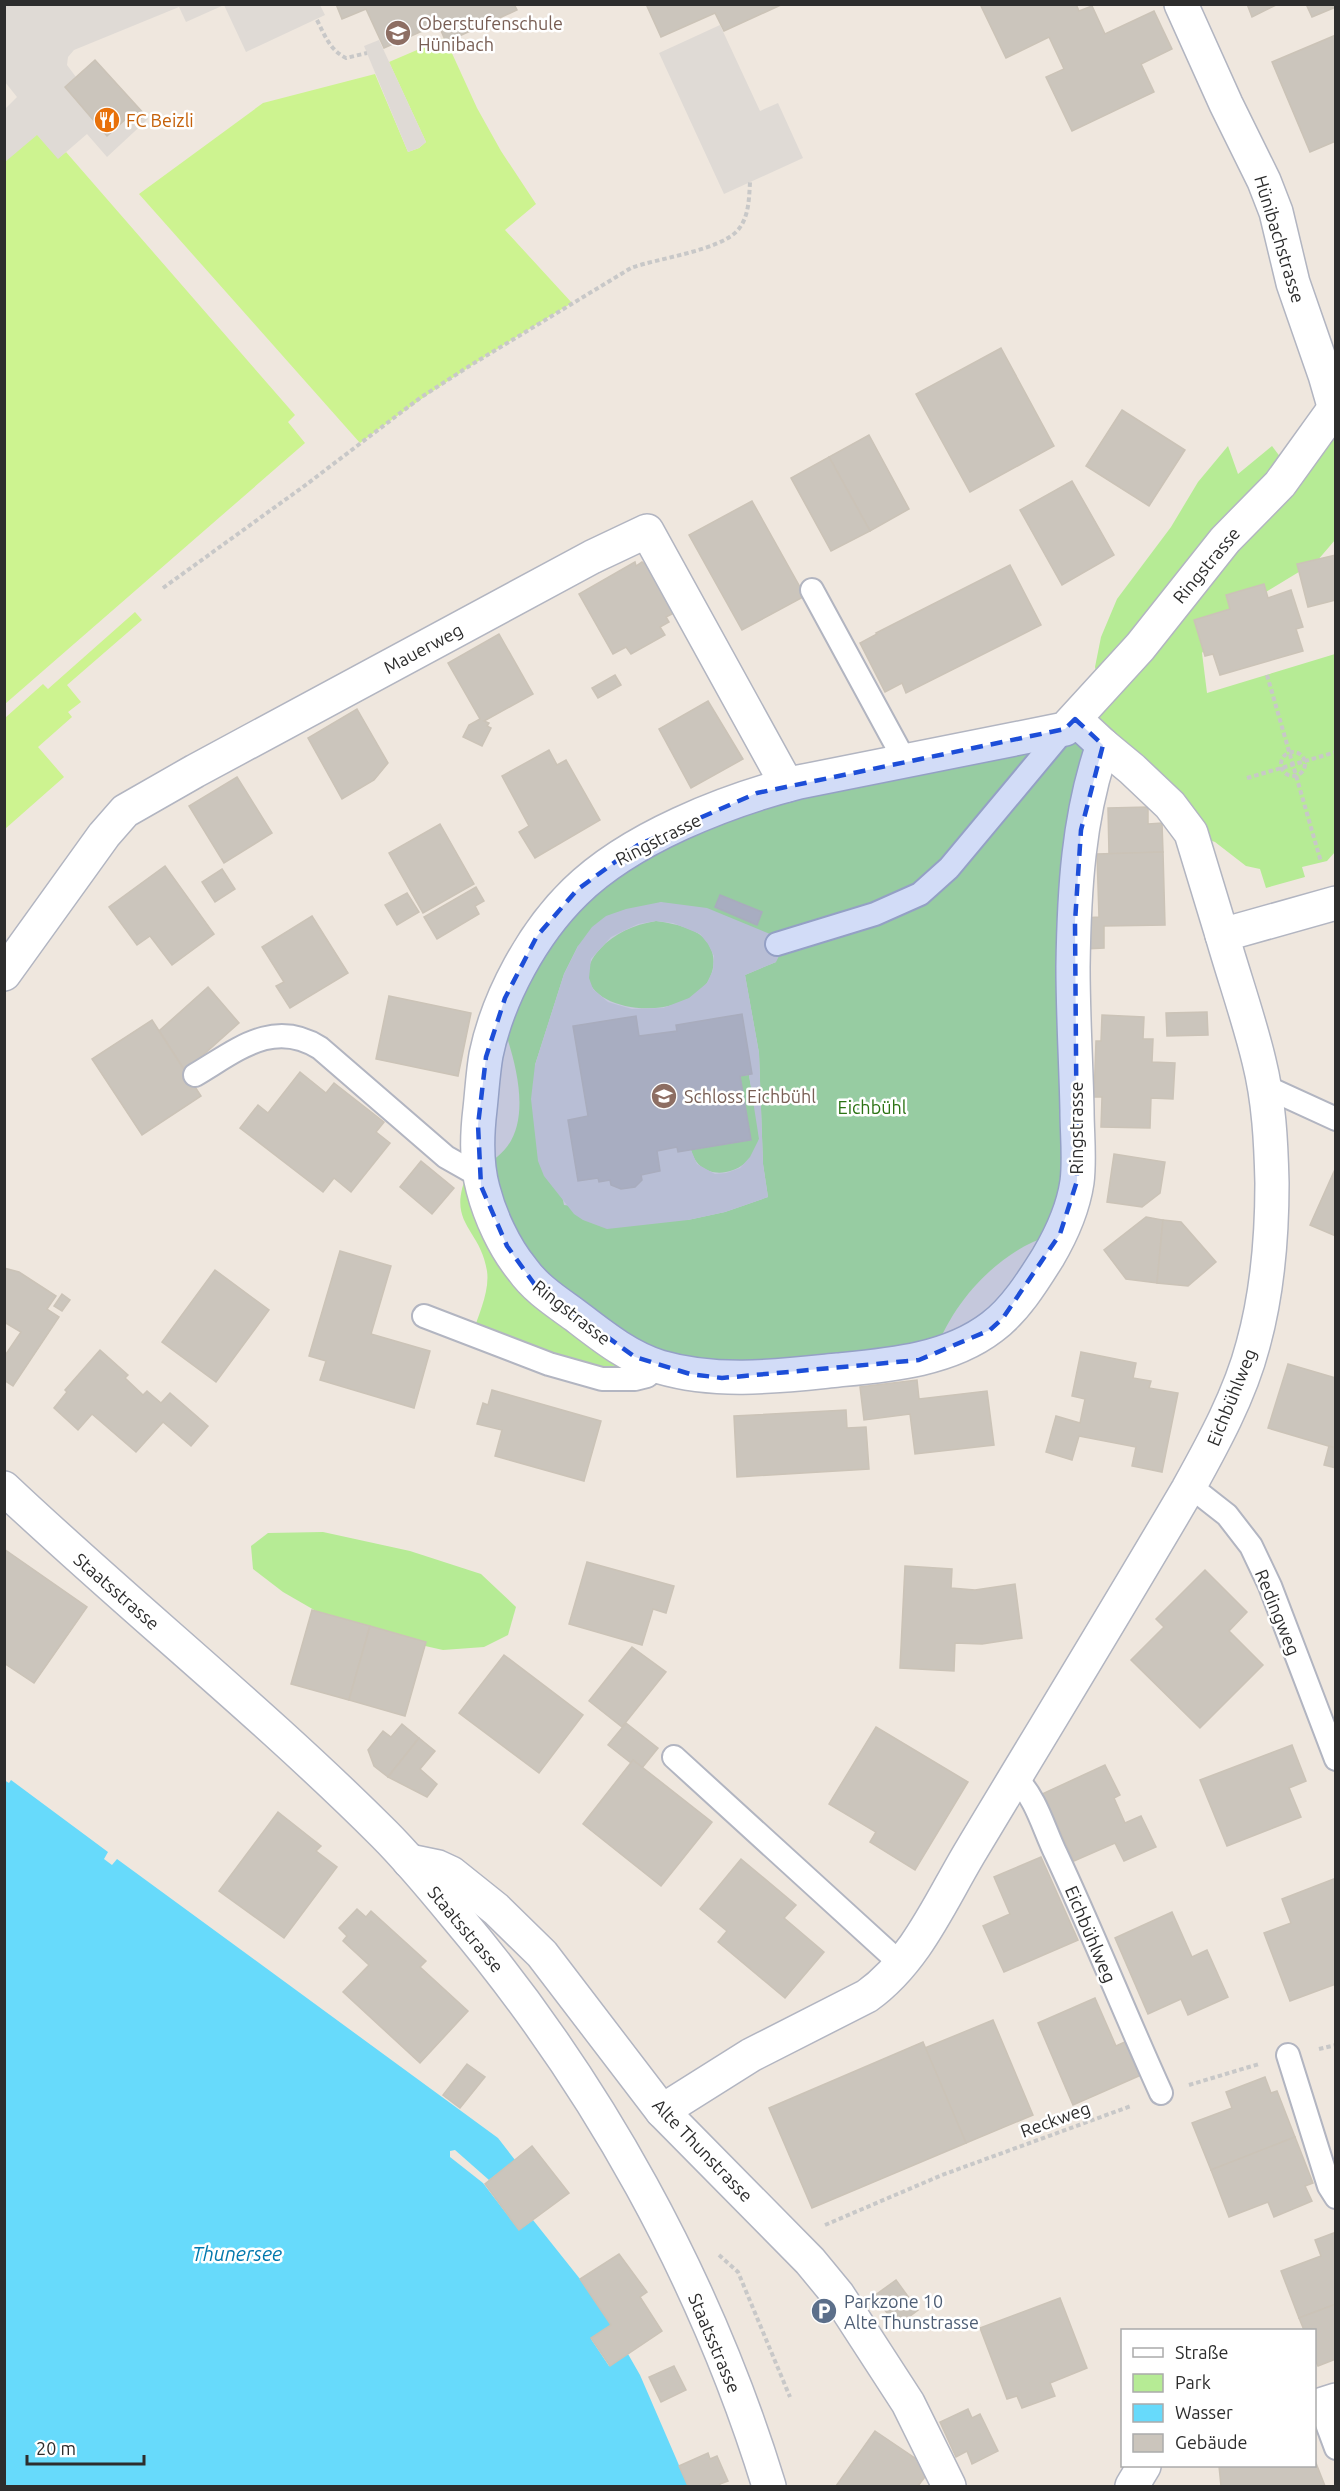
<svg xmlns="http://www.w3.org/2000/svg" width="1340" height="2491" font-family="Ubuntu,sans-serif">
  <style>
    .green { fill: #b6eb95; fill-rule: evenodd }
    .pitch { fill: #cdf390 }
    .plaza { fill: #dfdad5; fill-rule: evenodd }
    .water { fill: #67dafb }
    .building { fill: #cbc5bc; stroke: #cbc3b7; stroke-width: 1.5 }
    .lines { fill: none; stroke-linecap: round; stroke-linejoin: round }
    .lane-casing { stroke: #b2b5c1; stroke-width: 26 }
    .street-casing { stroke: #b2b5c1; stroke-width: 36 }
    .secondary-casing { stroke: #b2b5c1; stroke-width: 36 }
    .path { stroke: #c8c8c8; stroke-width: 4; stroke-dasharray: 4.5 3; stroke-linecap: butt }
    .lane { stroke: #fff; stroke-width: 22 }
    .street { stroke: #fff; stroke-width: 33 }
    .secondary { stroke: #fff; stroke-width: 33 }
    .marked { fill: #1d4ed8; fill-opacity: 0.2; stroke: #1d4ed8; stroke-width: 4.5; stroke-dasharray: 12 8; stroke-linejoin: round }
    .labels { text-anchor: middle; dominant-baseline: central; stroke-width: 5; stroke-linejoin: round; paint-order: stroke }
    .education-label { font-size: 18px; fill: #785e54; stroke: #fff; text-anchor: start }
    .food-label { font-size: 18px; fill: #c56008; stroke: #fff; text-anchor: start }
    .street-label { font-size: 18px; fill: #2d2d2d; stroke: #fff }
    .park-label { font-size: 18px; fill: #2b7313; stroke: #fff }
    .service-label { font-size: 18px; fill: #4e5e75; stroke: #fff; text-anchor: start }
    .water-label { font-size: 20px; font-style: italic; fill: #0078ad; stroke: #fff }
  </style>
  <rect width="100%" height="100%" fill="#efe7de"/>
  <g class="green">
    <path d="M1336,413L1335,540L1317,561L1228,615L1202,653L1207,693L1335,654V852L1327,861L1302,867L1305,877L1266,888L1260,869L1246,866L1215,842L1191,833L1104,746L1060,1234C1052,1236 1042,1238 1033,1242C988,1263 950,1308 934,1355L635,1379L472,1335C478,1316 490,1291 487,1271C480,1226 444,1224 469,1170C481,1170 487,1164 497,1157C538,1125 513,1053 499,1014L537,936L671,829L1065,729L1101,692L1095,667L1101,637L1117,599L1171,527L1198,482L1228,446L1238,474L1272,446L1290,470ZM661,902L776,962L745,975L759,1053L763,1164L768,1197L725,1212L688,1220L564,1205L535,1065L564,974L578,946Z"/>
    <path d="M656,921C670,923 687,926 699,934C719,948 717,975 701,990C660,1029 552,1001 600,949C615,933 633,925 656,921Z"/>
    <path d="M749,1075C751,1089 760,1127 759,1139C754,1174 701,1188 691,1150L751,1140L740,1076Z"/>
    <path d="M323,1532L410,1551L481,1574L516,1607L508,1635L484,1647L443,1650L385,1637L335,1622L283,1592L253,1569L251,1546L268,1533Z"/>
  </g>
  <g class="pitch">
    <path d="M445,38L477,108L501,151L536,204L505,230L572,303C499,347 428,392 360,443L139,194L263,103L375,74L408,152L419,148L426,142L389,62Z"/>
    <path d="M37,134L58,158L66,152L295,415L288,422L305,443L5,704L4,162Z"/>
    <path d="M135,612L142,620L67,685L81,702L68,712L72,717L38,747L64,777L5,829V718L43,684L48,689Z"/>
  </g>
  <g class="plaza">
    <path d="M5,5H320L325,15L246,52L224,5L186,22L179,7L74,50L68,57L67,65L76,77L65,87L107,135L128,117L135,123L145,115L148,119L107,157L87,134L58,159L37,135L5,162V109L17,97L5,82Z"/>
    <path d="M720,25L760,111L778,103L803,158L724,194L659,53Z"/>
    <path d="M379,40L426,142L419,148L408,152L364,46Z"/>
    <path d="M661,902L707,908L770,934L777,944L779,956L776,962L745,975L759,1053L763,1164L768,1197L725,1212L688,1220L607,1229L583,1220L574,1214L544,1176L538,1161L531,1099L535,1065L564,974L578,946L592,927L606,916L626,909ZM656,921L673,923L700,934L708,944L714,956L713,970L707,983L689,998L663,1008L632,1009L608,1002L593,989L589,978L591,959L611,937L638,924ZM742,1015L752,1074L749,1075L759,1139L750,1157L740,1168L726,1173L715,1174L697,1164L691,1150L678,1152L677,1147L657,1151L660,1171L641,1175L642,1180L635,1187L621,1189L611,1185L610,1180L598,1178L578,1181L568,1120L588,1116L573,1026L635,1016L639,1036L677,1031V1025Z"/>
  </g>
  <path class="water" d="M4,1780L9,1783L11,1780L108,1852L104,1859L112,1865L117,1859L498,2138L515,2160L489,2180L455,2150L450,2151V2157L483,2183L519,2230L533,2220L580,2279L611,2325L591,2339L609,2366L628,2354L640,2375L688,2486H5Z"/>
  <g class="building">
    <path d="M336,4H514L517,10L446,42L438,24L384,48L366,9L342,19Z"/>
    <path d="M646,4H783L724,31L715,13L661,37Z"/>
    <path d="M980,4H1076L1079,11L1092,6L1105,34L1154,11L1172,49L1141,64L1154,92L1072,131L1046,77L1064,69L1049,37L1006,58Z"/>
    <path d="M1247,4H1278L1252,17Z"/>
    <path d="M1306,4H1336V7L1312,17Z"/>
    <path d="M1336,35V141L1310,152L1272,62Z"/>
    <path d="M95,60L145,115L135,123L128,117L107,136L65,87Z"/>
    <path d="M1001,348L1054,446L970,492L916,394Z"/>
    <path d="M1122,410L1185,450L1149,506L1086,466Z"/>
    <path d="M869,435L909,509L870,531L829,457Z"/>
    <path d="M829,457L870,531L831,551L791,478Z"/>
    <path d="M1072,481L1114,555L1062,585L1020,510Z"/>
    <path d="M752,501L805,596L742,630L689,535Z"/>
    <path d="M1336,555V600L1308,607L1297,564Z"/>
    <path d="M635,562L636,566L642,562L654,571L678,611L666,617L669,622L660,627L665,635L631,654L626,647L613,654L579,594Z"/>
    <path d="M1010,565L1041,625L906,693L902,683L885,692L860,643L877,634L876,633Z"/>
    <path d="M1264,584L1268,598L1291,590L1303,627L1296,629L1303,651L1220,675L1213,654L1205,656L1194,620L1230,609L1226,595Z"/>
    <path d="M499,634L533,694L484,721L489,723L487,726L491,728L482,746L463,737L469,725L480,719L448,663Z"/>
    <path d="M615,675L621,685L598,698L592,688Z"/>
    <path d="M708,701L743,759L691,788L659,729Z"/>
    <path d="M357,709L388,763L374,780L342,799L308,738Z"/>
    <path d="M549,750L557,765L566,760L600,820L535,858L519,832L529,826L502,776Z"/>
    <path d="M237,777L272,833L224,863L189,806Z"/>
    <path d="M1148,807V824L1162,823L1163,852L1109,854L1108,808Z"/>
    <path d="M440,824L474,884L423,913L389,853Z"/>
    <path d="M1163,852L1165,925L1104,926V948L1085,949L1083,918L1099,917L1097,854Z"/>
    <path d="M165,866L214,934L172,965L150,936L137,945L109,907Z"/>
    <path d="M222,869L235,889L215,902L202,882Z"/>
    <path d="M476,887L484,901L475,906L479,914L437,939L424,917Z"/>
    <path d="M407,893L419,912L397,925L385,905Z"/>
    <path d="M720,895L762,912L757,925L715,907Z"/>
    <path d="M312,916L348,973L290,1008L276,986L284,982L262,947Z"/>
    <path d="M208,987L239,1023L185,1071L159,1031Z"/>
    <path d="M389,996L471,1013L458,1076L376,1059Z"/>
    <path d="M1207,1012L1208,1035L1167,1036L1166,1013Z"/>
    <path d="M742,1014L752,1074L740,1076L751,1140L678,1152L677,1147L657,1151L660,1171L641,1175L642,1180L635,1187L621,1189L611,1185L610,1180L599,1182L598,1178L578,1181L568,1120L588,1116L573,1026L636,1016L639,1036L677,1031L676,1025Z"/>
    <path d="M1102,1015L1144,1017L1143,1039H1153L1152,1062L1175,1063L1173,1099L1151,1098L1150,1128L1101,1127L1102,1097H1094L1096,1041H1101Z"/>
    <path d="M152,1020L201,1096L142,1135L92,1059Z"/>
    <path d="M300,1072L326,1093L334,1083L384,1122L376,1132L390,1143L351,1192L334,1178L323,1192L240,1128L258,1105L268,1113Z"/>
    <path d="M1114,1154L1165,1162L1160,1193L1142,1207L1107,1202Z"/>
    <path d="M421,1161L454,1188L432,1214L400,1187Z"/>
    <path d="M1336,1167V1236L1310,1225Z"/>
    <path d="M1146,1217L1163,1220L1157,1283L1126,1279L1104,1250Z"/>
    <path d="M1163,1220L1181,1222L1216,1262L1188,1286L1157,1283Z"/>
    <path d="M340,1251L391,1266L371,1334L430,1351L414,1408L320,1380L326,1361L309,1356Z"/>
    <path d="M4,1268L19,1272L56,1296L47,1309L59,1317L13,1386L4,1380V1357L21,1332L4,1322Z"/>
    <path d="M215,1270L269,1310L216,1382L162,1342Z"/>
    <path d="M62,1294L70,1300L62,1311L54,1306Z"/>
    <path d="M100,1350L128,1375L125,1378L143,1395L147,1391L161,1403L170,1393L208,1426L191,1446L163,1422L136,1452L92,1414L78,1430L54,1408L67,1392L65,1390Z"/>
    <path d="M1081,1352L1136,1363L1133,1378L1151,1381L1149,1388L1178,1393L1162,1472L1132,1466L1136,1447L1079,1436L1072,1460L1046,1452L1056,1416L1080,1423L1085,1399L1072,1396Z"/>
    <path d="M1288,1364L1336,1378L1335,1448L1268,1428Z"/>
    <path d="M917,1380L919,1399L987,1391L994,1445L915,1454L910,1414L864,1420L860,1387Z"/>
    <path d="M492,1390L601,1421L584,1481L495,1456L502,1430L477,1424L483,1403L488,1405Z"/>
    <path d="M846,1410L847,1428L866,1427L869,1469L737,1477L734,1416Z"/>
    <path d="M1329,1446L1335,1448L1336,1446V1468L1324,1465Z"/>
    <path d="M4,1549L87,1607L34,1683L4,1663Z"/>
    <path d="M587,1562L674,1586L666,1613L653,1609L642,1645L569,1624Z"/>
    <path d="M905,1566L952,1569L951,1588L975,1590L1015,1584L1022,1638L982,1644L955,1643L954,1671L900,1668Z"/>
    <path d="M1205,1570L1247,1612L1229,1631L1263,1665L1200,1728L1131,1660L1164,1627L1156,1619Z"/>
    <path d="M312,1610L370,1626L349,1700L291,1684Z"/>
    <path d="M370,1626L426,1642L405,1716L349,1700Z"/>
    <path d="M632,1647L666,1672L622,1727L589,1701Z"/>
    <path d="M504,1655L583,1715L539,1773L459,1713Z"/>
    <path d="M626,1723L658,1748L642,1768L633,1760L631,1763L608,1745Z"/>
    <path d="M402,1724L419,1738L388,1777L374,1766L368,1750L383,1731L391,1737Z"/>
    <path d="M876,1727L968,1782L915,1870L870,1842L876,1832L829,1804Z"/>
    <path d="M419,1738L435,1751L420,1769L437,1784L427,1797L388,1777Z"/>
    <path d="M1292,1745L1306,1781L1289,1788L1301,1817L1227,1846L1200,1780Z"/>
    <path d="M633,1760L712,1822L661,1886L583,1824Z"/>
    <path d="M1105,1765L1120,1795L1114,1798L1125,1823L1141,1816L1156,1847L1124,1861L1115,1843L1074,1861L1042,1794Z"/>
    <path d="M278,1812L321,1846L316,1851L337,1867L284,1938L219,1891Z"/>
    <path d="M1041,1857L1078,1940L1004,1972L983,1926L1010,1914L994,1877Z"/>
    <path d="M741,1859L796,1905L784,1918L824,1952L785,1998L718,1942L727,1931L700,1909Z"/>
    <path d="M1336,1878V1984L1290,2001L1264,1933L1291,1923L1282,1899Z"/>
    <path d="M357,1909L366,1917L371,1911L426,1961L420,1967L468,2011L420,2063L343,1992L369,1965L343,1941L347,1936L339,1928Z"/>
    <path d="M1172,1912L1192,1957L1207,1950L1228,1997L1188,2015L1181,1999L1148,2014L1115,1938Z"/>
    <path d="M1095,1998L1116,2046L1127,2041L1141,2075L1073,2105L1038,2023Z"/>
    <path d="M993,2020L1033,2115L966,2143L925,2048Z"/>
    <path d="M923,2042L966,2143L812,2208L769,2108Z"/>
    <path d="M467,2064L485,2077L460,2108L443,2095Z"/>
    <path d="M1265,2077L1271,2093L1277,2091L1295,2137L1211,2170L1192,2123L1232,2108L1226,2092Z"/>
    <path d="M1295,2137L1313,2183L1305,2186L1312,2201L1274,2217L1268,2202L1229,2217L1211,2170Z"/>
    <path d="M532,2146L569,2193L519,2230L485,2184Z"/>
    <path d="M1336,2232V2304L1299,2318L1281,2271L1321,2256L1315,2240Z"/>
    <path d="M619,2254L647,2292L640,2297L662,2331L610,2366L591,2338L611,2325L580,2279Z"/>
    <path d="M896,2280L918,2310L897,2326L874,2296Z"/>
    <path d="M1060,2298L1087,2368L1050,2383L1055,2396L1022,2408L1017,2396L1007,2399L980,2328Z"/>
    <path d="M1336,2304V2359L1318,2366L1314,2357V2330H1304L1299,2318Z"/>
    <path d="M674,2366L686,2390L661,2402L649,2377Z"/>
    <path d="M968,2409L972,2418L980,2414L998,2451L972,2464L967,2451L956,2457L940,2422Z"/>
    <path d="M875,2431L931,2469L918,2486H836Z"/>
    <path d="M708,2453L710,2459L717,2456L728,2481L720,2484V2486H688L679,2466Z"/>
    <path d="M1314,2458L1325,2486H1221L1219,2466H1314Z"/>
  </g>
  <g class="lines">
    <g class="lane-casing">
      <g id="lane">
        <path d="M812,590L905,761"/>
        <path d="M777,944L875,914L920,894L949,868L1065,729"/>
        <path d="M195,1075C236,1051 273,1018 320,1048L446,1157L469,1170L480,1171"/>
        <path d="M1264,1086L1336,1119"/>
        <path d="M424,1316L549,1364L602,1379H635L647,1376L658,1366"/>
        <path d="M1190,1486L1227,1515L1251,1546L1270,1586L1336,1759"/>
        <path d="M674,1757L901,1964"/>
        <path d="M1016,1778C1037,1800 1043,1827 1056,1854C1093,1933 1125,2014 1161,2093"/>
        <path d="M1288,2055L1329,2186L1336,2197"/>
        <path d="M1320,2405L1336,2448"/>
      </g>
    </g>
    <g class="street-casing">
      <g id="street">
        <path d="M1181,4L1226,104L1264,181L1276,212L1293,283L1325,375L1336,413"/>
        <path d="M1075,719L1103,745C1078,816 1074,893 1073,967C1073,1015 1076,1063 1077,1110C1077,1134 1080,1159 1077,1182C1073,1209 1061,1235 1048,1257C1033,1281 1015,1310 992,1327C949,1360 890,1365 838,1370C779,1376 718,1384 660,1367C628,1357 602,1336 576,1316C557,1302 536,1289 522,1269C504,1247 490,1216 483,1189C476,1164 477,1134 480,1109C482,1091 483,1072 486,1055C498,997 533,933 575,892C630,838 725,801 799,782L1065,729L1140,647L1225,540L1280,484L1334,409"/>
        <path d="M1103,745L1132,769L1170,805L1191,833L1222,935"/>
        <path d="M4,974L104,835L125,811L195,771L592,557L647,531L787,785"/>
        <path d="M409,1861L438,1867L451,1873L496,1909L542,1954L662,2111L810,2261L838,2295L908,2403L949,2486"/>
        <path d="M662,2111L751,2055L867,1996C917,1960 941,1900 972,1849C1044,1729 1117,1610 1188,1489C1213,1444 1240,1395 1253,1345C1268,1291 1272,1238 1272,1183C1271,1142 1269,1101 1259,1061C1249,1019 1234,977 1222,935L1336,903"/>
        <path d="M1314,2407L1336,2400"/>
        <path d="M1132,2486L1144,2466"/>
      </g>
    </g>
    <g class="secondary-casing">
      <path id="secondary" d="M4,1488C129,1606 263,1713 384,1834C410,1860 433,1888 456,1916C597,2083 705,2278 769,2486"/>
    </g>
    <g class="path">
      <path d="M317,20C325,36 330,50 346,58L367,53"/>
      <path d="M163,588L307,484L420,398L471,365L631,268C658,258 718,251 737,231C749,218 749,199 750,182"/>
      <path d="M1267,675L1321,862"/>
      <circle cx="1293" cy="764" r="12"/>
      <path d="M1247,778L1336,752"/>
      <path d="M1319,2049L1336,2045"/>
      <path d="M1189,2085L1259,2064"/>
      <path d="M825,2225L942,2175L1131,2106"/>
      <path d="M719,2255L738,2272L790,2397"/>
    </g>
    <use href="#lane" class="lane"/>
    <use href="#street" class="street"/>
    <use href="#secondary" class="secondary"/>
  </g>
  <path class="marked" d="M1075,719L1103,745L1081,830L1075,922L1077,1181L1060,1234L1003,1318L990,1330L919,1360L722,1378L690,1374L635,1357L535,1285L507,1246L481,1186L478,1125L486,1057L505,998L537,936L577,890L638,845L757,793L1065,729Z"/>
  <defs>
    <g id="school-disc" transform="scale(1.35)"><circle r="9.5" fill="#8d6e63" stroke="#fff"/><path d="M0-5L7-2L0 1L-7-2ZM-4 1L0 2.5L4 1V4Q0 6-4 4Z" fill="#fff"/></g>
    <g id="restaurant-disc" transform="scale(1.35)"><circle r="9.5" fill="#e8710a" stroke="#fff"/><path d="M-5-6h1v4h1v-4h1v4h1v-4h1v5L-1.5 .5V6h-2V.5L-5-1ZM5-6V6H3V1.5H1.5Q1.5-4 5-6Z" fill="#fff"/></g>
    <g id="parking-disc" transform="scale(1.35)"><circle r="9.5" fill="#5c6f8a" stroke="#fff"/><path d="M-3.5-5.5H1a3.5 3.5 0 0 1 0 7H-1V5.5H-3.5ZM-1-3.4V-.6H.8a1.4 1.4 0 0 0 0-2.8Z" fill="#fff"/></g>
  </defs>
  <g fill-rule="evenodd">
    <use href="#school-disc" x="398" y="33"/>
    <use href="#restaurant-disc" x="107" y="120"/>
    <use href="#school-disc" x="664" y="1096"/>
    <use href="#parking-disc" x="824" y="2311"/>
  </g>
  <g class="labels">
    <g class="education-label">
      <text x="418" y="23">Oberstufenschule<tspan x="418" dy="21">Hünibach</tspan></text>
      <text x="684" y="1096">Schloss Eichbühl</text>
    </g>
    <g class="food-label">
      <text x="126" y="120">FC Beizli</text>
    </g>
    <g class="street-label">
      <text transform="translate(1280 239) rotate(73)">Hünibachstrasse</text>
      <text transform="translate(1206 565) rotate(-50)">Ringstrasse</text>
      <text transform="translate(423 648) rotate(-28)">Mauerweg</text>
      <text transform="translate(658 839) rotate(-27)">Ringstrasse</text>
      <text transform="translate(1076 1128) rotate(-90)">Ringstrasse</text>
      <text transform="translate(572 1312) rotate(38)">Ringstrasse</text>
      <text transform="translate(1231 1397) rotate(-68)">Eichbühlweg</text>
      <text transform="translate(117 1591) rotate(41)">Staatsstrasse</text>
      <text transform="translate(1278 1612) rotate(68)">Redingweg</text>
      <text transform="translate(466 1929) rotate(50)">Staatsstrasse</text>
      <text transform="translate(1091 1934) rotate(67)">Eichbühlweg</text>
      <text transform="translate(1055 2119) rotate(-20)">Reckweg</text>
      <text transform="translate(703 2150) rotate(46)">Alte Thunstrasse</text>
      <text transform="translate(715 2343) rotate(67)">Staatsstrasse</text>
    </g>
    <g class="park-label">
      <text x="872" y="1107">Eichbühl</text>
    </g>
    <g class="service-label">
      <text x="844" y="2301">Parkzone 10<tspan x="844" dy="21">Alte Thunstrasse</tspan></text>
    </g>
    <g class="water-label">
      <text x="237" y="2253">Thunersee</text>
    </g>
  </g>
  <rect width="1340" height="2491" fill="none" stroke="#2d2d2d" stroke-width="12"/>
  <rect x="1121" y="2329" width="195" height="138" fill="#ffffff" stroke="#ababab" stroke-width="1.5"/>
  <rect x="1133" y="2348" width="30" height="9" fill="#ffffff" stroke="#ababab" stroke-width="1.5"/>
  <text x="1175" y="2359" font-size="18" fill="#2d2d2d">Straße</text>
  <rect x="1133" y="2374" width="30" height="18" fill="#b6eb95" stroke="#ababab" stroke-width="1.5"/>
  <text x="1175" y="2389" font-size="18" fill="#2d2d2d">Park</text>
  <rect x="1133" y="2404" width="30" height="18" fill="#67dafb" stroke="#ababab" stroke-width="1.5"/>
  <text x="1175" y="2419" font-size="18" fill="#2d2d2d">Wasser</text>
  <rect x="1133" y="2434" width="30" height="18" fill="#cbc5bc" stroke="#ababab" stroke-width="1.5"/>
  <text x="1175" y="2449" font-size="18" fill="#2d2d2d">Gebäude</text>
  <path d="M27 2455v9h117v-9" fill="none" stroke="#2d2d2d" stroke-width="3"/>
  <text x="36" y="2455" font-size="18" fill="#2d2d2d" stroke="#ffffff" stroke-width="4.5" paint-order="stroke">20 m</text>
</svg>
